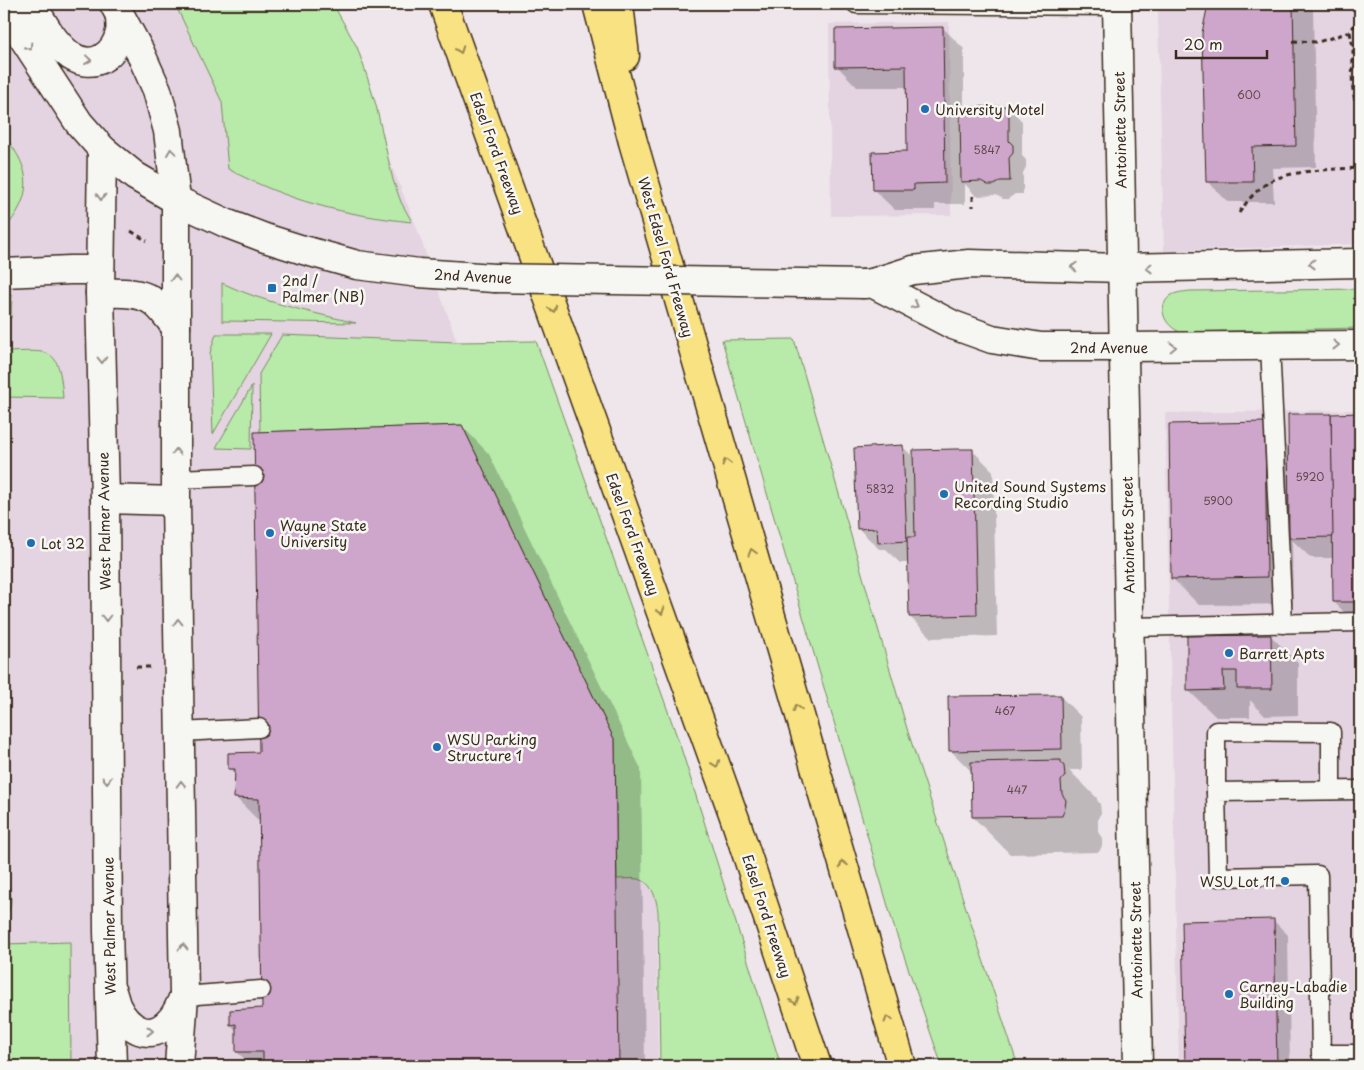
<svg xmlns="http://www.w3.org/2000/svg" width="1364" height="1070" font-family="'Playpen Sans',sans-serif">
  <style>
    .built { fill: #e4d3e1 }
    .green { fill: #b8eaaa; stroke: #7a8a64 }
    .shadow { fill: #0003 }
    .building { fill: #cea6cc; stroke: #3b2a1e }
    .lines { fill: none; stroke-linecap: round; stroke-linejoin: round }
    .lane-casing { stroke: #3b2a1e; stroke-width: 21 }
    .street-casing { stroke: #3b2a1e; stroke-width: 31 }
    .secondary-casing { stroke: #3b2a1e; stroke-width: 31 }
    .highway-casing { stroke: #3b2a1e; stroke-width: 31 }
    .path { stroke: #3b2a1e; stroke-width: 3; stroke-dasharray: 5 4; stroke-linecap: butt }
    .lane { stroke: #f6f6f2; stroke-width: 18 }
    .street { stroke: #f6f6f2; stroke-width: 28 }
    .secondary { stroke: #f6f6f2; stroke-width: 28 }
    .highway { stroke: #f8e281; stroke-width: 28 }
    .secondary-bridge-casing { stroke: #3b2a1e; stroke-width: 31; stroke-linecap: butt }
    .secondary-bridge { stroke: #f6f6f2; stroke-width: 28 }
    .oneway { stroke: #989088 }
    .oneway2 { stroke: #9a8650 }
    .poi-dot { fill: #1f6fb2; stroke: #f6f6f2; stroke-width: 2 }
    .labels { text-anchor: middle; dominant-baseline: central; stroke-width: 5; stroke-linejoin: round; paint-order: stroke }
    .number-label { font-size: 11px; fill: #60494a }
    .poi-label { font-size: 14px; fill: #3b2a1e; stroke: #f6f6f2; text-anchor: start }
    .street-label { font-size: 14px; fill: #3b2a1e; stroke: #f6f6f2 }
  </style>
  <rect width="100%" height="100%" fill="#eee6ea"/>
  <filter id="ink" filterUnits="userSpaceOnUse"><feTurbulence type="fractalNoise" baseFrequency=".02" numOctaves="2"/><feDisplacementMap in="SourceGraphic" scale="10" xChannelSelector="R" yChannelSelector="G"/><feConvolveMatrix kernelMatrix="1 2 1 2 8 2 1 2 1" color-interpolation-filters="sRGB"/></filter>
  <g filter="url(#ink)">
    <g class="built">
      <path d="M4,4H325L415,223L456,339L617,728L656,837L658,1066H4Z"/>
      <path d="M1163,4H1360V244L1164,251L1158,11Z"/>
      <path d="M949,22L951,215L831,216L829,24Z"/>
      <path d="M1360,410V1066H1179L1165,413Z"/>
    </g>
    <g class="green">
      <path d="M175,4H333L357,47L365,70L376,105L393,180L401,202L412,222C344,215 288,201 228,169L222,102Z"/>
      <path d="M4,136C33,170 33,196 4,230Z"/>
      <path d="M222,283C264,303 311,312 356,323L222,321Z"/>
      <path d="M1360,289V328L1180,332C1165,326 1156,308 1170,296C1176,292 1183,292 1190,291Z"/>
      <path d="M4,295H12L11,318H4Z"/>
      <path d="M216,334H271L213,434L210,353Z"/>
      <path d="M282,335L457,342L536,341L680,745L781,1066H660L658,913C657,901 653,882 638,879C632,878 624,879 617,879L615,741L462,425L260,432L259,374Z"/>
      <path d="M794,339L908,732L1018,1066H942L895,930L722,340Z"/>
      <path d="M4,352C51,351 59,345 63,398L4,397Z"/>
      <path d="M252,386L251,449L216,448L218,444Z"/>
      <path d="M4,883H5C12,889 12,902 9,911L4,915Z"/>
      <path d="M70,942L71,1066H4V944Z"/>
    </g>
    <g class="shadow">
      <path d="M1209,4H1309L1313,8L1316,167L1272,168L1274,202H1228L1207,181L1203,33Z"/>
      <path d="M943,28L964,49V108L1008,107L1022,121V156L1026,160V167L1023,173V194H1015L1008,199H1003L996,195L976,196L965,184V204H935V210H895L874,190L908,153L907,87H857L837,66Z"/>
      <path d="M1360,414V623H1355L1334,602V558H1311L1292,540L1293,604L1199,605L1172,578L1264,424L1289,449V416Z"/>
      <path d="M462,426L489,454L641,769L645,1066H252L237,1052V1031L231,1025L263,1009L260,822L236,798V775L229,768L261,753Z"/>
      <path d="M903,447L914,458L972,450L993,471L997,636L931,638L910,617L909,563H900L886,549H879L858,528Z"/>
      <path d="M1271,636L1298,663V715L1265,716L1250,700V717H1216L1189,691Z"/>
      <path d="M1060,696L1081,717L1082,770H1069L1097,798V800L1100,804L1101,813L1098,818V832L1102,838V846L1099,852L1010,854L973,817L972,771H971L950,750Z"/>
      <path d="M1274,921L1288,935L1290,1066H1186L1183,922Z"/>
      <path d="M4,1027L6,1030L7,1066H4Z"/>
    </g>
    <g class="building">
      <path d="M1208,4H1293L1296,146L1252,147L1253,182H1206L1202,33Z"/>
      <path d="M943,27L945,183L914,184V190H873L872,152L907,151L906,66L835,67V29Z"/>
      <path d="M1009,106V141L1013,145V153L1009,158L1010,181H1000L994,185H988L981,181L961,182L960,107Z"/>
      <path d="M1360,413V602H1333L1331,414Z"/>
      <path d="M1288,414H1331L1333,537L1289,538Z"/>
      <path d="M1265,422L1267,577L1171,579L1169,424Z"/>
      <path d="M462,425L615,741L619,1066H263V1052H236V1024L230,1025V1010L262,1008L259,799L234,798L235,769H228V753L259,752L254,432Z"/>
      <path d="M903,445L907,541L878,543L877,528L857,529L854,448Z"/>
      <path d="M955,449H973L977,615L909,617L907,537H915L913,450Z"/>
      <path d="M1271,635L1272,689H1237V671H1223L1224,690L1187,691V636Z"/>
      <path d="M1061,695L1062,749L949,751L948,696Z"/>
      <path d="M1061,760V762L1064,766L1065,776L1061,781L1062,794L1066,800L1065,808L1062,816L972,817L971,762Z"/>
      <path d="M1274,919L1277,1066H1185L1182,921Z"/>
    </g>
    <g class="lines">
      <g class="lane-casing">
        <g id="lane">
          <path d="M856,4L1117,6"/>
          <path d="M1270,345L1283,624"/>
          <path d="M176,479L254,476"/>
          <path d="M1130,627L1360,622"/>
          <path d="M180,732L259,728"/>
          <path d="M1360,790L1216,792L1218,877L1318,875L1321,1054H1360"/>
          <path d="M1216,792V731L1331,732V790"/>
          <path d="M184,996L261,990"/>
        </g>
      </g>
      <g class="street-casing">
        <g id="street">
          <path d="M1117,4L1138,1066"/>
          <path d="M4,273L70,270H100"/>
        </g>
      </g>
      <g class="secondary-casing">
        <g id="secondary">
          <path d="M8,4L22,36L79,123L102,149L135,176L176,200L228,224L265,238L300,249L357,265L419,273L494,278"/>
          <path d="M32,4C42,22 54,44 71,56C94,71 115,55 120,32C121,27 120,21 120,16"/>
          <path d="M114,4L140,52L157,90L168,131L176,200V501L184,996L179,1066"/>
          <path d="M102,149L100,293L105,499L108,931L112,1066"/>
          <path d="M872,283L953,325L992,339L1041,347H1124L1360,345"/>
          <path d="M864,284L872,283L913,270L969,264L1123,268L1360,263"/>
          <path d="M100,293C117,293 137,291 151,300C161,306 168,318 176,327"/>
          <path d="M105,499L176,501"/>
          <path d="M112,992C114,997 115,1003 117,1007C128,1029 151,1043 170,1021C177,1014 180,1005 184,996"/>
        </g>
      </g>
      <g class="highway-casing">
        <g id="highway">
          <path d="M443,4L735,819L817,1066"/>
          <path d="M597,4L633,142L902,1066"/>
          <path d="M619,4L625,56"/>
        </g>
      </g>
      <g class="path">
        <path d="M1350,32C1351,38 1353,45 1353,52C1353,73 1349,92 1360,112"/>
        <path d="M1293,41L1318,42L1350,32L1357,21L1360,12"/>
        <path d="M4,121L8,123"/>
        <path d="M973,196V207"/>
        <path d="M1239,213C1247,201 1256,190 1269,182C1289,170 1336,169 1360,168"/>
        <path d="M131,231L147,241"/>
        <path d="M136,667H150"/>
      </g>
      <use href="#lane" class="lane"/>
      <use href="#street" class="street"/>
      <use href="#secondary" class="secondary"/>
      <use href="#highway" class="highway"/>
      <g class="secondary-bridge-casing">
        <path id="secondary-bridge" d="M494,278L864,284"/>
      </g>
      <use href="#secondary-bridge" class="secondary-bridge"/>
    </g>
    <defs><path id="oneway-chevron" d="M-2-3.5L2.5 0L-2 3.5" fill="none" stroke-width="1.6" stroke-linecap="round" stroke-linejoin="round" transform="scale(1.25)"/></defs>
    <g class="oneway">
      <use href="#oneway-chevron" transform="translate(29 47) rotate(57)"/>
      <use href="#oneway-chevron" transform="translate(88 60) rotate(6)"/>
      <use href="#oneway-chevron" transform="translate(171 152) rotate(-98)"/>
      <use href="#oneway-chevron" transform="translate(101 197) rotate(91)"/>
      <use href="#oneway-chevron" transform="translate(1312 264) rotate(179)"/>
      <use href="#oneway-chevron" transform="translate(1074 267) rotate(-178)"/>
      <use href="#oneway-chevron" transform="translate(1149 268) rotate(179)"/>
      <use href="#oneway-chevron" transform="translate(175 278) rotate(-91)"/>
      <use href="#oneway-chevron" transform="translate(915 305) rotate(28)"/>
      <use href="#oneway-chevron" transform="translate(1336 345)"/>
      <use href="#oneway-chevron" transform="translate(1173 347) rotate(-1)"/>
      <use href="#oneway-chevron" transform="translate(102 360) rotate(89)"/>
      <use href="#oneway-chevron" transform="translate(176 452) rotate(-90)"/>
      <use href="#oneway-chevron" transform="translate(106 618) rotate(90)"/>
      <use href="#oneway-chevron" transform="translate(178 622) rotate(-91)"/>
      <use href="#oneway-chevron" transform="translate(107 780) rotate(89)"/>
      <use href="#oneway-chevron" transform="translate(181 784) rotate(-91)"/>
      <use href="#oneway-chevron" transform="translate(183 947) rotate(-91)"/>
      <use href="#oneway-chevron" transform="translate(150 1031)"/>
    </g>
    <g class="oneway2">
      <use href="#oneway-chevron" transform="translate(460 50) rotate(70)"/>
      <use href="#oneway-chevron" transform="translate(553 309) rotate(70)"/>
      <use href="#oneway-chevron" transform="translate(726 462) rotate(-106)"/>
      <use href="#oneway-chevron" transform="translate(752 552) rotate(-106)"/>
      <use href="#oneway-chevron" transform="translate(661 611) rotate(70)"/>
      <use href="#oneway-chevron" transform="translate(797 708) rotate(-106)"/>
      <use href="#oneway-chevron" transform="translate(716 764) rotate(70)"/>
      <use href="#oneway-chevron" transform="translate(843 864) rotate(-106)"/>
      <use href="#oneway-chevron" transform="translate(795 1001) rotate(72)"/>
      <use href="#oneway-chevron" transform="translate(888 1019) rotate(-106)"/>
    </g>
  </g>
  <g class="poi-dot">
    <circle cx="925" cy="109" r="5"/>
    <rect x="267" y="283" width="10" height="10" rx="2.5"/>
    <circle cx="944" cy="494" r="5"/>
    <circle cx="270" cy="533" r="5"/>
    <circle cx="31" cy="543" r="5"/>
    <circle cx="1229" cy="653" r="5"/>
    <circle cx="437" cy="747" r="5"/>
    <circle cx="1285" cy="881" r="5"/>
    <circle cx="1229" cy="994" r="5"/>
  </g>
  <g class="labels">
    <g class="number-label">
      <text x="1249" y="94">600</text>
      <text x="987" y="149">5847</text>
      <text x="1310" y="476">5920</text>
      <text x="880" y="488">5832</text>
      <text x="1218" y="500">5900</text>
      <text x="1005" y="710">467</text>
      <text x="1017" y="789">447</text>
    </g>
    <g class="poi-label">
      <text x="935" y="109">University Motel</text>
      <text x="282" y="280">2nd /<tspan x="282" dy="16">Palmer (NB)</tspan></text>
      <text x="954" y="486">United Sound Systems<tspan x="954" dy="16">Recording Studio</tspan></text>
      <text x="280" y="525">Wayne State<tspan x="280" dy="16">University</tspan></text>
      <text x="41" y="543">Lot 32</text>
      <text x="1239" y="653">Barrett Apts</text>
      <text x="447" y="739">WSU Parking<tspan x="447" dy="16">Structure 1</tspan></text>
      <text x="1275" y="881" text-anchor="end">WSU Lot 11</text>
      <text x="1239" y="986">Carney-Labadie<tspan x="1239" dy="16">Building</tspan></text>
    </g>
    <g class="street-label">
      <text transform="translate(1120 130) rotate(-91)">Antoinette Street</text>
      <text transform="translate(497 153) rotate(70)">Edsel Ford Freeway</text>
      <text transform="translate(666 257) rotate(74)">West Edsel Ford Freeway</text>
      <text transform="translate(473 276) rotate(3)">2nd Avenue</text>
      <text x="1109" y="347">2nd Avenue</text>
      <text transform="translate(104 521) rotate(-91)">West Palmer Avenue</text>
      <text transform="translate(633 534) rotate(70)">Edsel Ford Freeway</text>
      <text transform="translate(1128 535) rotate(-91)">Antoinette Street</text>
      <text transform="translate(767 916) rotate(72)">Edsel Ford Freeway</text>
      <text transform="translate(109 926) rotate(-91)">West Palmer Avenue</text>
      <text transform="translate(1136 940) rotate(-91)">Antoinette Street</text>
    </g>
  </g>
  <rect width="1364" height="1070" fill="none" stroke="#f6f6f2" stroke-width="20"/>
  <rect x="10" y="10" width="1344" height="1050" fill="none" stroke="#3b2a1e" stroke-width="2" filter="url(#ink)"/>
  <path d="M1176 50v8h91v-8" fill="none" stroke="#3b2a1e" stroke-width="2.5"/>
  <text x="1184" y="50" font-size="15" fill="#3b2a1e" stroke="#f6f6f2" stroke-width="4" paint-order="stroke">20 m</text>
</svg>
